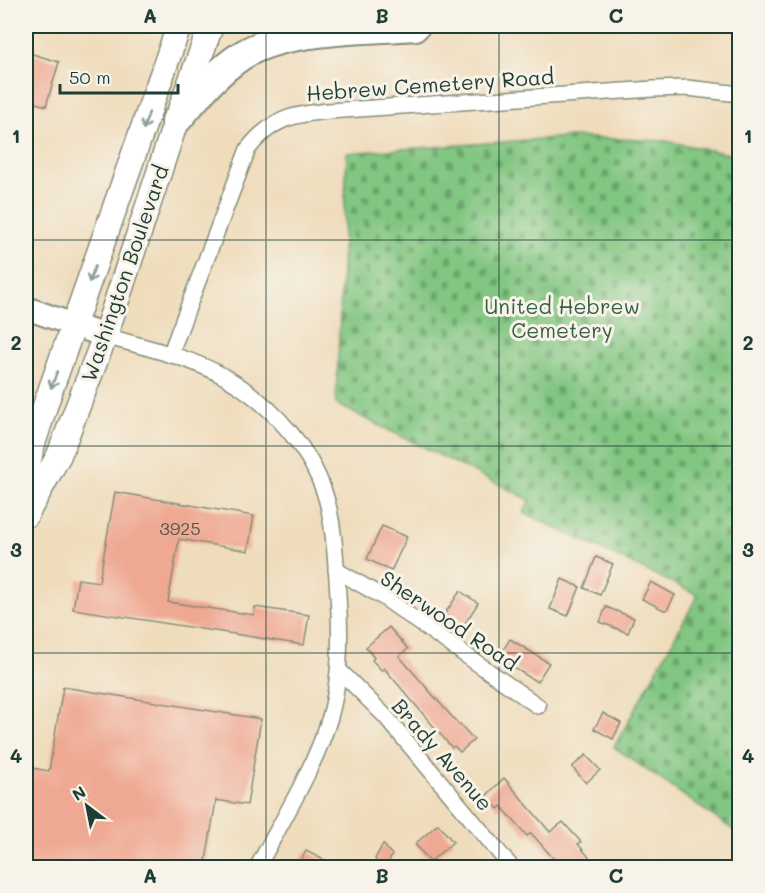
<svg xmlns="http://www.w3.org/2000/svg" width="765" height="893" font-family="Mali,sans-serif">
  <style>
    .cemetery { fill: url(#cemetery-stones); stroke: #50825a; stroke-width: 1.5 }
    .building { fill: #efa892 }
    .lines { fill: none; stroke-linecap: round; stroke-linejoin: round }
    .street-casing { stroke: #878c78; stroke-width: 18 }
    .secondary-casing { stroke: #878c78; stroke-width: 26 }
    .primary-casing { stroke: #878c78; stroke-width: 27 }
    .highway-casing { stroke: #878c78; stroke-width: 32 }
    .street { stroke: #fff; stroke-width: 15 }
    .secondary { stroke: #fff; stroke-width: 22 }
    .primary { stroke: #fff; stroke-width: 24 }
    .highway { stroke: #fff; stroke-width: 28 }
    .oneway { stroke: #8f9e9a }
    .grid { fill: none; stroke: #1f3d34; stroke-width: 1.5; stroke-opacity: 0.55 }
    .labels { text-anchor: middle; dominant-baseline: central; stroke-width: 6; stroke-linejoin: round; paint-order: stroke }
    .number-label { font-size: 18px; fill: #53584c }
    .street-label { font-size: 21px; fill: #1f3d34; stroke: #f7f3e8 }
    .park-label { font-size: 21px; fill: #385f47; stroke: #f7f3e8 }
    .neatline { fill: none; stroke: #1f3d34; stroke-width: 2 }
    .grid-label { font-size: 20px; text-anchor: middle; font-weight: bold; fill: #1f3d34 }
  </style>
  <defs>
    <pattern id="cemetery-stones" width="16" height="16" patternUnits="userSpaceOnUse" patternTransform="scale(1.5)"><rect width="16" height="16" fill="#81c681"/><path d="M2 7V4a2 2 0 0 1 4 0v3zM10 15v-3a2 2 0 0 1 4 0v3z" fill="#69a26a"/></pattern>
  </defs>
  <rect width="100%" height="100%" fill="#f7f3e8"/>
  <filter id="ink" filterUnits="userSpaceOnUse"><feTurbulence type="fractalNoise" baseFrequency=".0167" numOctaves="2"/><feDisplacementMap in="SourceGraphic" scale="12" xChannelSelector="R" yChannelSelector="G"/><feConvolveMatrix kernelMatrix="1 2 1 2 8 2 1 2 1" color-interpolation-filters="sRGB"/></filter>
  <filter id="wash" filterUnits="userSpaceOnUse"><feTurbulence type="fractalNoise" baseFrequency=".008" numOctaves="4" result="noise"/><feDisplacementMap in="SourceGraphic" scale="24" xChannelSelector="R" yChannelSelector="G"/><feGaussianBlur stdDeviation="1.35" result="paint"/><feColorMatrix in="noise" values="0 0 0 0 0 0 0 0 0 0 0 0 0 0 0 0 0 1.4 0 .05"/><feComposite in="paint" operator="in"/></filter>
  <g filter="url(#wash)">
    <rect width="100%" height="100%" fill="#efdcbb"/>
    <path class="cemetery" d="M571,137L666,141L739,156V834L614,747L698,595L524,513L530,500L336,404L347,153Z"/>
    <g id="blocks">
      <g class="building">
        <path d="M26,52L59,62L46,106L26,100Z"/>
        <path d="M115,492L254,516L248,551L179,539L168,602L254,615L255,607L309,615L304,645L73,609L78,579L99,582Z"/>
        <path d="M382,526L407,537L391,571L367,559Z"/>
        <path d="M596,557L613,564L600,595L584,588Z"/>
        <path d="M562,579L580,587L568,616L550,609Z"/>
        <path d="M651,582L675,595L667,610H664L642,599Z"/>
        <path d="M460,591L478,603L463,627L444,615Z"/>
        <path d="M606,607L634,618L628,633L600,622Z"/>
        <path d="M389,627L408,649L399,656L459,725L460,724L474,740L460,752L454,746L452,748L384,668L382,671L372,660L374,658L366,647Z"/>
        <path d="M510,639L549,663L537,682L498,658Z"/>
        <path d="M63,687L261,719L247,805L216,800L205,867H26V767L49,771Z"/>
        <path d="M603,713L621,723L613,739L594,729Z"/>
        <path d="M586,755L600,770L586,783L572,767Z"/>
        <path d="M504,778L550,832L563,822L581,842L578,844L597,867H561L531,833L527,836L501,806L498,809L486,796Z"/>
        <path d="M438,824L453,842L430,862L415,844Z"/>
        <path d="M383,844L392,855L386,867H382L375,859Z"/>
        <path d="M306,851L338,867H297Z"/>
      </g>
    </g>
  </g>
  <g filter="url(#ink)">
    <use href="#blocks" fill-opacity="0" stroke="#878c78" stroke-width="1.5"/>
    <g class="lines">
      <g class="street-casing">
        <g id="street">
          <path d="M105,336C144,347 190,357 225,377C272,404 315,452 328,505C335,534 336,566 338,595C341,635 341,678 330,717C315,767 282,821 257,868"/>
          <path d="M170,355L248,149C271,119 293,114 329,111L653,89L687,88L740,94"/>
          <path d="M336,570L383,597L538,706"/>
          <path d="M339,670L386,717L512,868"/>
        </g>
      </g>
      <g class="secondary-casing">
        <path id="secondary" d="M26,308L105,336"/>
      </g>
      <g class="primary-casing">
        <g id="primary">
          <path d="M26,476L31,450L47,400L179,26"/>
          <path d="M26,515L59,455L105,336L176,121L211,26"/>
        </g>
      </g>
      <g class="highway-casing">
        <path id="highway" d="M176,121C196,98 215,73 241,56C283,28 365,30 415,26"/>
      </g>
      <use href="#street" class="street"/>
      <use href="#secondary" class="secondary"/>
      <use href="#primary" class="primary"/>
      <use href="#highway" class="highway"/>
    </g>
    <defs><path id="oneway-shaft" d="M-6 0H5M1.5-3L5.5 0L1.5 3" fill="none" stroke-width="1.6" stroke-linecap="round" stroke-linejoin="round" transform="scale(1.5)"/></defs>
    <g class="oneway">
      <use href="#oneway-shaft" transform="translate(146 121) rotate(109)"/>
      <use href="#oneway-shaft" transform="translate(92 274) rotate(110)"/>
      <use href="#oneway-shaft" transform="translate(54 380) rotate(110)"/>
    </g>
  </g>
  <path class="grid" d="M266,26V868M499,26V868M26,240H740M26,446H740M26,653H740"/>
  <g class="labels">
    <g class="number-label">
      <text x="180" y="528">3925</text>
    </g>
    <g class="street-label">
      <text transform="translate(430 84) rotate(-4)">Hebrew Cemetery Road</text>
      <text transform="translate(124 273) rotate(-71)">Washington Boulevard</text>
      <text transform="translate(450 620) rotate(34)">Sherwood Road</text>
      <text transform="translate(443 754) rotate(49)">Brady Avenue</text>
    </g>
    <g class="park-label">
      <text x="562" y="305">United Hebrew<tspan x="562" dy="24">Cemetery</tspan></text>
    </g>
  </g>
  <rect width="765" height="893" fill="none" stroke="#f7f3e8" stroke-width="66"/>
  <g transform="translate(87 806) rotate(328)" stroke="#f7f3e8" stroke-width="4.5" paint-order="stroke">
  <path d="M0-4.5L10 22L0 15L-10 22Z" fill="#1f3d34"/>
  <text y="-9" font-size="16" font-weight="bold" text-anchor="middle" fill="#1f3d34">N</text>
  </g>
  <path d="M60 84v9h118v-9" fill="none" stroke="#1f3d34" stroke-width="3"/>
  <text x="69" y="84" font-size="18" fill="#1f3d34" stroke="#f7f3e8" stroke-width="4.5" paint-order="stroke">50 m</text>
  <rect x="33" y="33" width="699" height="827" class="neatline"/>
  <g class="grid-label">
    <text x="150" y="23">A</text>
    <text x="382" y="23">B</text>
    <text x="616" y="23">C</text>
    <text x="16" y="143">1</text>
    <text x="748" y="143">1</text>
    <text x="16" y="350">2</text>
    <text x="748" y="350">2</text>
    <text x="16" y="557">3</text>
    <text x="748" y="557">3</text>
    <text x="16" y="763">4</text>
    <text x="748" y="763">4</text>
    <text x="150" y="883">A</text>
    <text x="382" y="883">B</text>
    <text x="616" y="883">C</text>
  </g>
</svg>
